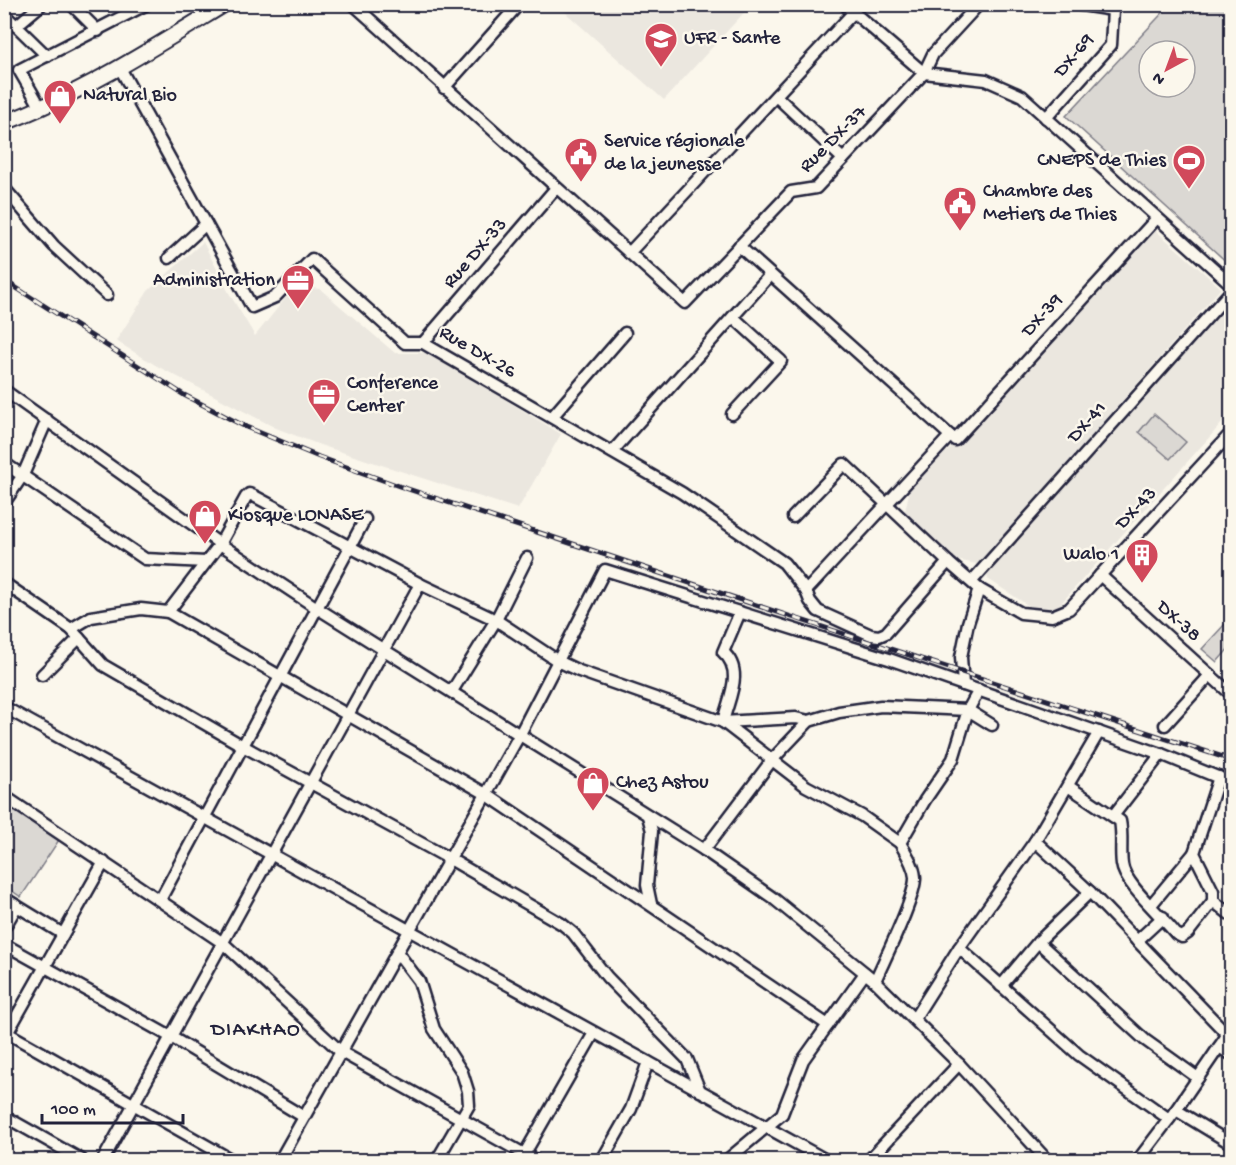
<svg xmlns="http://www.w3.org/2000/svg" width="1236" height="1165" font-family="'Gochi Hand',sans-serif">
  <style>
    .built { fill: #ebe7df }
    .green { fill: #dbd8d3; stroke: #7e7d87; stroke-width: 1.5; fill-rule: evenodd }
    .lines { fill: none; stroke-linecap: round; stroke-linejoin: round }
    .minor-casing { stroke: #22223b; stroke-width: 15 }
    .major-casing { stroke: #22223b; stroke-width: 18 }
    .minor { stroke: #fbf7ec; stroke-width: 10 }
    .major { stroke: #fbf7ec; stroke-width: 14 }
    .rail-casing { stroke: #22223b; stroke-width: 5 }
    .rail { stroke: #fbf7ec; stroke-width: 3; stroke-dasharray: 9; stroke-linecap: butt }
    .labels { text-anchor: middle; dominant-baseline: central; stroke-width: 5; stroke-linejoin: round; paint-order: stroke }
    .poi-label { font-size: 20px; fill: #22223b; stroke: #fbf7ec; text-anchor: start }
    .street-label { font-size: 20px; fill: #22223b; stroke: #fbf7ec }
    .neighbourhood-label { font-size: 21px; letter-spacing: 1.5px; fill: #22223b; stroke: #fbf7ec }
  </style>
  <rect width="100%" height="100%" fill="#fbf7ec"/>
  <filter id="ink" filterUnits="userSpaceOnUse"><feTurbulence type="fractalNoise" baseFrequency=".0167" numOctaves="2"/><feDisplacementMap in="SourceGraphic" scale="12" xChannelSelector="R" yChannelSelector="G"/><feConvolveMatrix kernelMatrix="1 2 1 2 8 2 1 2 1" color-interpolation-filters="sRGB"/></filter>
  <g filter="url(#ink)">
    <g class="built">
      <path d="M557,5H751L664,100Z"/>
      <path d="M1155,230L1221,288L989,553L977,564L951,559L916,528L905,511L912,480L937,453L948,451Z"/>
      <path d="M203,242L229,293L255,336L289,294L298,286L320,289L395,353H429L561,434L518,509L320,445L276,428L157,366L116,341L148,291Z"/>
      <path d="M1230,303L1231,304V413L1055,610L1032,608L988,579L987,574Z"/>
    </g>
    <g class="green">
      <path d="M1170,5H1231L1230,265L1066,116ZM1149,51H1185V87H1149Z"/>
      <path d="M1154,414L1186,442L1170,459L1139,432Z"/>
      <path d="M1225,624L1231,630V646L1217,662L1202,649Z"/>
      <path d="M5,803L59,840L21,897L5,886Z"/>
    </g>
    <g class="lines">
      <g class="minor-casing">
        <g id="minor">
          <path d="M71,4L98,31"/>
          <path d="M353,4L685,303L791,192L816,188L924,73L933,54L979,4"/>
          <path d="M844,4L924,73L986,80L1022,96L1232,285"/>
          <path d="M1075,4L1113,10"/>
          <path d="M4,14L47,56"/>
          <path d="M16,26L42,4"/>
          <path d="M120,68L252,307L275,297L312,259L405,343H423L682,493L784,563L806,591L810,601L818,611L871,635L879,636L886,633L948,562"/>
          <path d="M444,88L519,4"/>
          <path d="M776,96L843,159"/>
          <path d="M41,108L19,70L147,4"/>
          <path d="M1046,118L1111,45L1113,10"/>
          <path d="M4,188L54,246L107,295"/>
          <path d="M739,246L955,440L1157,218"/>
          <path d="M629,253L853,13"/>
          <path d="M169,258L206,224"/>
          <path d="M423,343L556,188"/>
          <path d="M4,390L220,544L317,608L704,850L773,898L875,981L959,1064L1047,1160"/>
          <path d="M732,414L781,361L733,317"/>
          <path d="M552,417L625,333"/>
          <path d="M612,452L770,275"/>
          <path d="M4,463L145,559L206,562"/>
          <path d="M4,503L23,475L47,420"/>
          <path d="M793,517L844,464L948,562L979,589L1021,613L1052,616L1069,609L1232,432"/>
          <path d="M1100,575L1232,695"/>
          <path d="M972,581L1232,290"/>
          <path d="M4,583L71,629L103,665L243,746L450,859L562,924L573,933L607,977L687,1059L700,1091"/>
          <path d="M806,591L950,436"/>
          <path d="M168,612L220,544L246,497L249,494L254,496L420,584L496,620L558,661L579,671L723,722L806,786L862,816L900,843"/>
          <path d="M71,629L91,617L141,609L168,612L486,794L828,1025"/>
          <path d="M42,675L79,638"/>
          <path d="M963,685L961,657L968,623L979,589"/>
          <path d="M452,691L496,620L527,558"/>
          <path d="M4,707L826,1160"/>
          <path d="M723,722C728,699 745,671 723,652L740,612"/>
          <path d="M723,722L796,718L809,721"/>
          <path d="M1165,725L1210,675"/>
          <path d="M1068,786L1120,821C1123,836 1120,849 1122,864C1124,884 1162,916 1176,934L1182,937L1188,933L1213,901V891L1194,853L1219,777"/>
          <path d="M4,796L223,943L341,1052L535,1160"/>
          <path d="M648,816L652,831L647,885L651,904"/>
          <path d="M1113,816L1161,754"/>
          <path d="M1035,841L1090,892L1228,1035"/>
          <path d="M704,850L772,760L809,721L839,712L881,706L968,710L979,690"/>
          <path d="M4,898L17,906"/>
          <path d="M160,900L365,519"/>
          <path d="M1213,901L1232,916"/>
          <path d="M1151,905L1194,853"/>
          <path d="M4,928L17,906L63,934"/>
          <path d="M1137,941L1163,917"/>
          <path d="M1038,942L1145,1040L1198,1078"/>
          <path d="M4,944L171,1037L304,1117"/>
          <path d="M959,948L1079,1055L1169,1119"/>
          <path d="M397,952L419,981L434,1029L462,1072L468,1091L469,1105L437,1160"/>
          <path d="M875,981C884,960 916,897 915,877C914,865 906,853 900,843L925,800L953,759L968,710L992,725"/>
          <path d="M1001,986L1038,942L1090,892"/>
          <path d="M914,1019L959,948L1035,841L1099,732"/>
          <path d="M4,1031L232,1160"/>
          <path d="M5,1037L104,862"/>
          <path d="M1219,1047L1232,1055"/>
          <path d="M1176,1110L1232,1144"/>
          <path d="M4,1116L82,1160"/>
          <path d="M103,1160L420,584"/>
          <path d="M280,1160L520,734L605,570L889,659L1161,754L1232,783"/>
          <path d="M521,1160L594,1033"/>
          <path d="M602,1160L631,1109L648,1062"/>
          <path d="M727,1160L782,1114L803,1060L865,973"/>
          <path d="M869,1160L959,1064"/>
          <path d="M1138,1160L1176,1110L1232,1028"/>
        </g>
      </g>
      <g class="major-casing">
        <path id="major" d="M4,123C83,93 153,48 225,4"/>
      </g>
      <use href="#minor" class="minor"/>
      <use href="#major" class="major"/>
      <g class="rail-casing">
        <path id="rail" d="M4,280L184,395L246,427L319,457L399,486L792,617L1232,760"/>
      </g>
      <use href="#rail" class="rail"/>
    </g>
  </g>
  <defs>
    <g id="university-pin" transform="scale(1.725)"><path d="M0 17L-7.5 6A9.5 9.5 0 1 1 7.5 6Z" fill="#d1495b" stroke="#fbf7ec"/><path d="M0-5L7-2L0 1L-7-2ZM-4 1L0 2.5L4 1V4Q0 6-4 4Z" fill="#fff"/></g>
    <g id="shop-pin" transform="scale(1.725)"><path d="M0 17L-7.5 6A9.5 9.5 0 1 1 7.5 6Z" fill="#d1495b" stroke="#fbf7ec"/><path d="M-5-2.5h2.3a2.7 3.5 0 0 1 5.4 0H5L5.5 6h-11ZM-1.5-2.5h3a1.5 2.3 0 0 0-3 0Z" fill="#fff"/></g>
    <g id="civic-pin" transform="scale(1.725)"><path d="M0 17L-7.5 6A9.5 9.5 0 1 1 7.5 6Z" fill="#d1495b" stroke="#fbf7ec"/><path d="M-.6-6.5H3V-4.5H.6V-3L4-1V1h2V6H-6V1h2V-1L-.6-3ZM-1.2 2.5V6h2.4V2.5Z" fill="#fff"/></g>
    <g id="stadium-pin" transform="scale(1.725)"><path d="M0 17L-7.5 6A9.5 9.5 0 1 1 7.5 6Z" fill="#d1495b" stroke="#fbf7ec"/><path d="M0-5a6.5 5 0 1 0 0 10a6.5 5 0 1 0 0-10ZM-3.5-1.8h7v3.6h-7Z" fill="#fff"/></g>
    <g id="office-pin" transform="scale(1.725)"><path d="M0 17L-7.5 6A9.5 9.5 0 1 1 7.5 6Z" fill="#d1495b" stroke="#fbf7ec"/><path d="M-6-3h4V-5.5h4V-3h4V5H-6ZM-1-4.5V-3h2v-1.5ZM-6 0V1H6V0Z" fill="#fff"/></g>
    <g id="building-pin" transform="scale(1.725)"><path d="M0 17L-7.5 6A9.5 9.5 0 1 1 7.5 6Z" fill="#d1495b" stroke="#fbf7ec"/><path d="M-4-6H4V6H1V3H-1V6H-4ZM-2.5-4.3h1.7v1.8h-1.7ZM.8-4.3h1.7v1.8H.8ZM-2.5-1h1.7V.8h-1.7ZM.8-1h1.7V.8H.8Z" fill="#fff"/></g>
  </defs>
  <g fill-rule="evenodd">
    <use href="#university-pin" x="661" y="39"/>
    <use href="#shop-pin" x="60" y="96"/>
    <use href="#civic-pin" x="581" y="154"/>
    <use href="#stadium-pin" x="1189" y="161"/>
    <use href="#civic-pin" x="960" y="203"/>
    <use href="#office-pin" x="298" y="281"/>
    <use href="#office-pin" x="324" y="395"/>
    <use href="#shop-pin" x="205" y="516"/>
    <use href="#building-pin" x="1142" y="555"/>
    <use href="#shop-pin" x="593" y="783"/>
  </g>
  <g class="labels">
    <g class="poi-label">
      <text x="684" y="39">UFR - Sante</text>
      <text x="83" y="96">Natural Bio</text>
      <text x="604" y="142">Service régionale<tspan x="604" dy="23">de la jeunesse</tspan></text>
      <text x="1166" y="161" text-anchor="end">CNEPS de Thies</text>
      <text x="983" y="192">Chambre des<tspan x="983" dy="23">Metiers de Thies</tspan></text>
      <text x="275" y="281" text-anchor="end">Administration</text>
      <text x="347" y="384">Conference<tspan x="347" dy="23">Center</tspan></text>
      <text x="228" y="516">Kiosque LONASE</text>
      <text x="1119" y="555" text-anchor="end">Walo 1</text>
      <text x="616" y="783">Chez Astou</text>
    </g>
    <g class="street-label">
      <text transform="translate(1075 56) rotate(-50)">DX-69</text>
      <text transform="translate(834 140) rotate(-45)">Rue DX-37</text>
      <text transform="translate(476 254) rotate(-49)">Rue DX-33</text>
      <text transform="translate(1043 316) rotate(-48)">DX-39</text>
      <text transform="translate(477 353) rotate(30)">Rue DX-26</text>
      <text transform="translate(1088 423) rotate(-48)">DX-41</text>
      <text transform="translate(1137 509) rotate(-47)">DX-43</text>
      <text transform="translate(1178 622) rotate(42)">DX-38</text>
    </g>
    <g class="neighbourhood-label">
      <text x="256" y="1031">DIAKHAO</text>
    </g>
  </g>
  <rect width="1236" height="1165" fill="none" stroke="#fbf7ec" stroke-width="24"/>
  <rect x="12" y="12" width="1212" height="1141" fill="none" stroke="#22223b" stroke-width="2" filter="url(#ink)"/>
  <g transform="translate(1167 69) rotate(221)"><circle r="28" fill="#fbf7ec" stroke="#a4a2a5" stroke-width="1.5"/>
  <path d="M0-4.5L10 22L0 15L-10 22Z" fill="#d1495b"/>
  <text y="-9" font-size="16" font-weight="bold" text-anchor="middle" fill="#22223b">N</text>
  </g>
  <path d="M42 1114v9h141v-9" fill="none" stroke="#22223b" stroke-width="3"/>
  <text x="51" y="1114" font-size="18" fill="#22223b" stroke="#fbf7ec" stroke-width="4.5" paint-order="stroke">100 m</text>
</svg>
